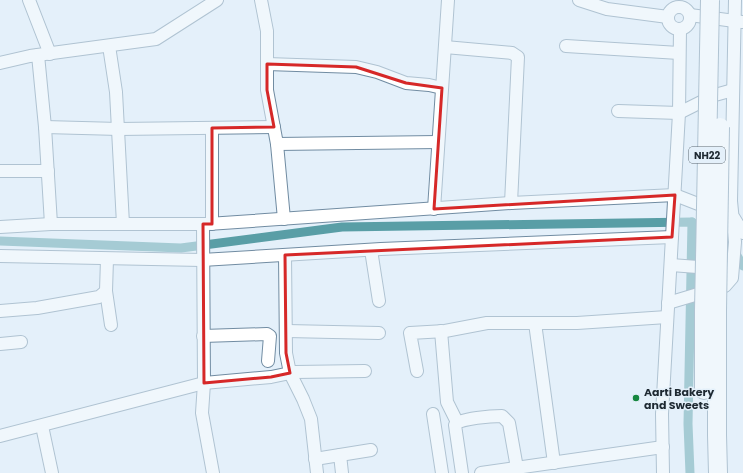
<svg xmlns="http://www.w3.org/2000/svg" width="743" height="473" font-family="Poppins,sans-serif">
  <style>
    .lines { fill: none; stroke-linecap: round; stroke-linejoin: round }
    .canal { stroke: #599ea6; stroke-width: 9 }
    .minor-casing { stroke: #718ca2; stroke-width: 14 }
    .highway-casing { stroke: #718ca2; stroke-width: 20 }
    .minor { stroke: #fff; stroke-width: 12 }
    .highway { stroke: #fff; stroke-width: 18 }
    .highway-bridge-casing { stroke: #718ca2; stroke-width: 20; stroke-linecap: butt }
    .highway-bridge { stroke: #fff; stroke-width: 18 }
    .marked { fill: none; stroke: #d62828; stroke-width: 3; stroke-linejoin: round }
    .poi-dot { fill: #16873f; stroke: #e4f0fa; stroke-width: 1.5 }
    .labels { text-anchor: middle; dominant-baseline: central; stroke-width: 3; stroke-linejoin: round; paint-order: stroke }
    .shield { fill: #e4f0fa; stroke: #59656e; stroke-width: 1 }
    .shield-label { font-size: 10px; font-weight: bold; fill: #1e2932 }
    .poi-label { font-size: 11px; font-weight: bold; fill: #1e2932; stroke: #e4f0fa; text-anchor: start }
  </style>
  <rect width="100%" height="100%" fill="#e4f0fa"/>
  <g class="lines">
    <g class="canal">
      <path d="M0,241L181,248L342,227L692,222L706,232"/>
      <path d="M718,241L735,252L743,266"/>
      <path d="M690,473L688,424L692,222"/>
    </g>
    <g class="minor-casing">
      <g id="minor">
        <path d="M29,0L50,54"/>
        <path d="M261,0L267,31V90L277,144L438,142"/>
        <path d="M579,0L607,9L668,17"/>
        <circle cx="679" cy="18" r="11"/>
        <path d="M690,15L742,22"/>
        <path d="M109,46L116,92L123,224"/>
        <path d="M566,46L679,53"/>
        <path d="M445,47L512,53L518,57L511,203"/>
        <path d="M38,55L45,127L51,224"/>
        <path d="M0,63L30,56L156,39L217,0"/>
        <path d="M267,64L356,67L377,72L406,83L429,85L442,88"/>
        <path d="M618,111L679,113L715,95L733,90"/>
        <path d="M45,127L119,129L274,127"/>
        <path d="M277,144L284,219"/>
        <path d="M0,171H48"/>
        <path d="M434,209L448,0"/>
        <path d="M203,224L204,383L202,413L213,473"/>
        <path d="M212,224V128"/>
        <path d="M0,227L51,224H208L511,203L675,195L734,218L743,233"/>
        <path d="M371,250L379,301"/>
        <path d="M285,255L286,353L290,373L303,399L311,419L317,473"/>
        <path d="M0,256L202,260L381,249L672,237"/>
        <path d="M671,265L711,268"/>
        <path d="M106,291L111,325"/>
        <path d="M668,303L725,286L732,278L735,242L731,201L735,0"/>
        <path d="M0,311L37,308L99,297L106,291L107,259"/>
        <path d="M535,323L554,463"/>
        <path d="M287,331L379,333"/>
        <path d="M441,331L447,402L457,422"/>
        <path d="M203,336L267,334L270,336L268,361"/>
        <path d="M0,344L21,342"/>
        <path d="M417,371L410,333L445,331L487,323H577L667,317"/>
        <path d="M433,414L442,473"/>
        <path d="M42,426L52,473"/>
        <path d="M0,436L204,383L271,377L295,372L365,371"/>
        <path d="M340,455L342,473"/>
        <path d="M315,459L371,450"/>
        <path d="M462,473L455,425C460,418 493,416 502,416L509,423L517,468"/>
        <path d="M481,473L663,447"/>
        <path d="M663,473L662,414L679,113L680,29"/>
      </g>
    </g>
    <g class="highway-casing">
      <g id="highway">
        <path d="M717,310V435L718,473"/>
        <path d="M704,311V390"/>
      </g>
    </g>
    <use href="#minor" class="minor"/>
    <use href="#highway" class="highway"/>
    <g class="highway-bridge-casing">
      <g id="highway-bridge">
        <path d="M717,310L720,127"/>
        <path d="M704,311L710,0"/>
      </g>
    </g>
    <use href="#highway-bridge" class="highway-bridge"/>
  </g>
  <path d="M0 0H743V473H0ZM267,64L356,67L406,83L442,88L434,209L675,195L672,237L285,255L286,353L290,373L271,377L204,383L203,224H212V128L274,127L267,90Z" fill="#e4f0fa" fill-opacity=".55" fill-rule="evenodd"/>
  <path class="marked" d="M267,64L356,67L406,83L442,88L434,209L675,195L672,237L285,255L286,353L290,373L271,377L204,383L203,224H212V128L274,127L267,90Z"/>
  <circle class="poi-dot" cx="636" cy="398" r="4"/>
  <g class="labels">
    <rect class="shield" x="689" y="147" width="36" height="16" rx="3"/>
    <g class="shield-label">
      <text x="707" y="155">NH22</text>
    </g>
    <g class="poi-label">
      <text x="644" y="392">Aarti Bakery<tspan x="644" dy="13">and Sweets</tspan></text>
    </g>
  </g>
</svg>
